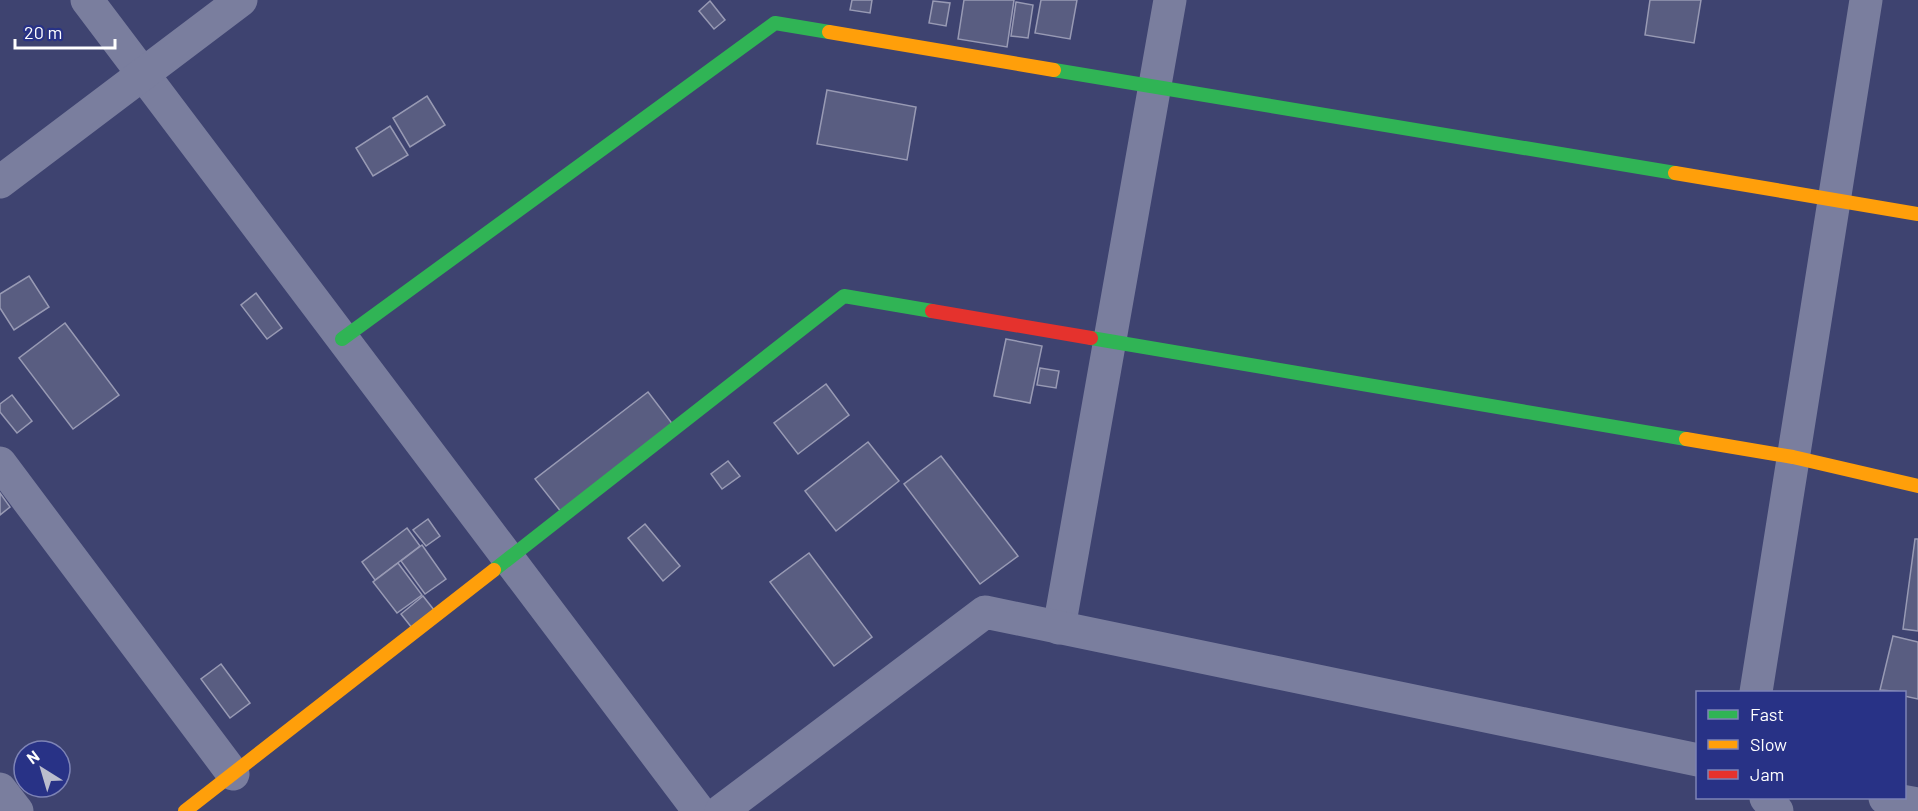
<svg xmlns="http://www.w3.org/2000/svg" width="1918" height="811" font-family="Barlow,sans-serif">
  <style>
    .building { fill: #595d81; stroke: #989ab4; stroke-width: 1.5 }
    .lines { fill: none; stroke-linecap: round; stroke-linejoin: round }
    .street { stroke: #7a7e9e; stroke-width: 33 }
    .fast { stroke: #30b455; stroke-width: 14 }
    .slow { stroke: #ff9f0a; stroke-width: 14 }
    .jam { stroke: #e5322d; stroke-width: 14 }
  </style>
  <rect width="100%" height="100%" fill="#3e4370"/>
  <g class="building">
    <path d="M852,0H872L870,13L850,10Z"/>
    <path d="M964,0H1014L1007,47L958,39Z"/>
    <path d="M1041,0H1077L1070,39L1035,33Z"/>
    <path d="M1650,0H1701L1694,43L1645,35Z"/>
    <path d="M710,1L725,20L714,29L699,11Z"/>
    <path d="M933,1L950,3L946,26L929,23Z"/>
    <path d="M1016,2L1033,5L1028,38L1011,36Z"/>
    <path d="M827,90L916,107L907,160L817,144Z"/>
    <path d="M427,96L445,125L410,147L393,118Z"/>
    <path d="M390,126L408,155L373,176L356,148Z"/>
    <path d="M29,276L49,307L14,330L0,308V294Z"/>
    <path d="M256,293L282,328L267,339L241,305Z"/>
    <path d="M65,323L119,395L73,429L19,358Z"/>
    <path d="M1006,339L1042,346L1030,403L994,396Z"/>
    <path d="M1040,368L1059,371L1056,388L1037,385Z"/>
    <path d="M826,384L849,415L798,454L774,423Z"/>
    <path d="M648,392L674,426L562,513L535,479Z"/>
    <path d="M12,395L32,421L17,433L0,412V404Z"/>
    <path d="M868,442L899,481L836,531L805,491Z"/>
    <path d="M941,456L1018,556L980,584L904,484Z"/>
    <path d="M728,461L740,476L722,489L711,474Z"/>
    <path d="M0,493L10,507L0,515Z"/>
    <path d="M428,519L440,536L426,546L413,530Z"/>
    <path d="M645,524L680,566L663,581L628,538Z"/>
    <path d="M407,528L420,546L375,580L362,562Z"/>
    <path d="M1915,539H1918V631L1903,629Z"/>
    <path d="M422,545L446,579L425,594L401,561Z"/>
    <path d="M809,553L872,637L834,666L770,582Z"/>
    <path d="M398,563L422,595L397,613L373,582Z"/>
    <path d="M423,596L434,610L412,628L401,614Z"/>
    <path d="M1893,636L1918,642V699L1904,696V692L1880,690Z"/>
    <path d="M221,664L250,703L230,718L201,679Z"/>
  </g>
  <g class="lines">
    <g class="street">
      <path d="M87,0L699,811"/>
      <path d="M0,182L241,0"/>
      <path d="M0,463L233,774"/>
      <path d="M1059,628L1170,0"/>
      <path d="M1756,692L1866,0"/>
      <path d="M0,789L17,811"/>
      <path d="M1766,798L1777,811"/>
      <path d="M1885,798L1918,804"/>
      <path d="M721,811L985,612L1698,760"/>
    </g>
    <g class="fast">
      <path d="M1054,70L1675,173"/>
      <path d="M1091,338L1686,439"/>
      <path d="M342,339L775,23L829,32"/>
      <path d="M494,570L844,296L932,311"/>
    </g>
    <g class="slow">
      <path d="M829,32L1054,70"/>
      <path d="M1675,173L1918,214"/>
      <path d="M1686,439L1793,457L1918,486"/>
      <path d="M185,811L494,570"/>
    </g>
    <path class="jam" d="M932,311L1091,338"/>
  </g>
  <rect x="1696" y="691" width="210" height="108" fill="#283286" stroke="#7e84b6" stroke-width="1.5"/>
  <rect x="1708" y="710" width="30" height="9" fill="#30b455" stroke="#7e84b6" stroke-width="1.5"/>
  <text x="1750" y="721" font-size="18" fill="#ffffff">Fast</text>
  <rect x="1708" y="740" width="30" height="9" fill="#ff9f0a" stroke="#7e84b6" stroke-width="1.5"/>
  <text x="1750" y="751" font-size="18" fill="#ffffff">Slow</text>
  <rect x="1708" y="770" width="30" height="9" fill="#e5322d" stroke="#7e84b6" stroke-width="1.5"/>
  <text x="1750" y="781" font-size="18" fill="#ffffff">Jam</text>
  <g transform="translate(42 769) rotate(323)"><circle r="28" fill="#283286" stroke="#7e84b6" stroke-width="1.5"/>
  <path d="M0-4.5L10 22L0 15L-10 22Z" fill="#bbbdcd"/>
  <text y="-9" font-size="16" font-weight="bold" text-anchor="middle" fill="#ffffff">N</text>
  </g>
  <path d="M15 39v9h100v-9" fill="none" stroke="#ffffff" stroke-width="3"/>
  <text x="24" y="39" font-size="18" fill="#ffffff" stroke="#283286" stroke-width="4.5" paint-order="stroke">20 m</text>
</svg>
